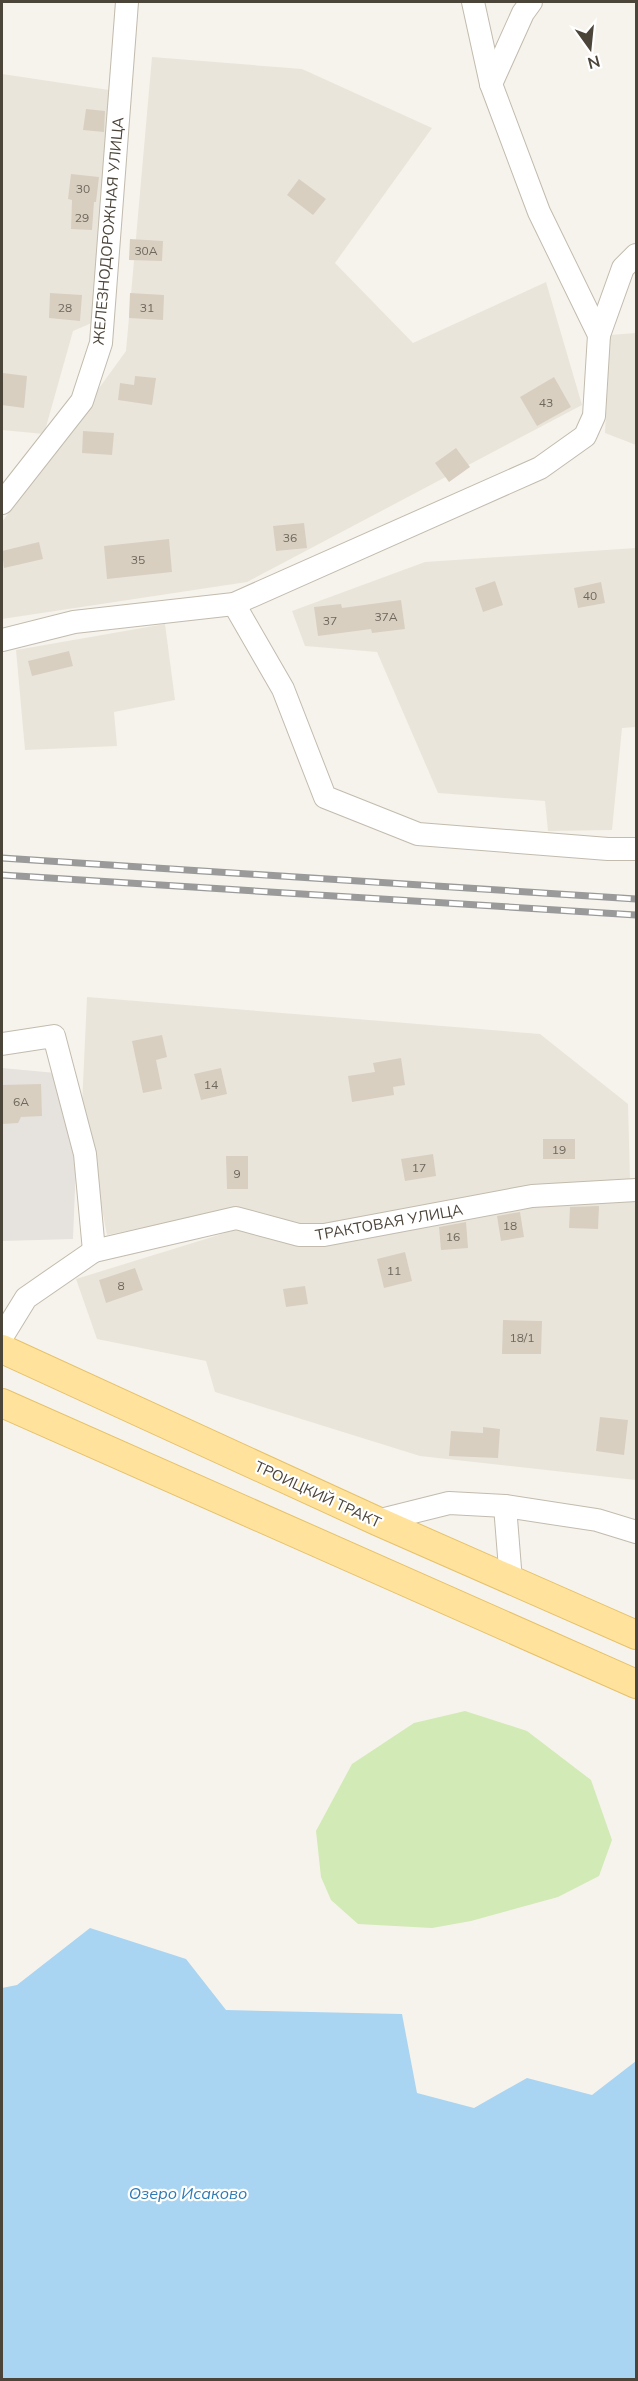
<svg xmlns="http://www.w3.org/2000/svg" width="638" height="2381" font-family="Mulish,sans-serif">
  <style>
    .residential { fill: #eae5da }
    .industrial { fill: #e6e2dd }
    .green { fill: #d2eab5 }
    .water { fill: #a9d4f2 }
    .building { fill: #d8cfc1 }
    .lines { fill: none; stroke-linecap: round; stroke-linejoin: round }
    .minor-casing { stroke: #c2bbae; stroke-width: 24 }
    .major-casing { stroke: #e6c16a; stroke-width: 30 }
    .minor { stroke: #fff; stroke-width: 22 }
    .major { stroke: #ffe39c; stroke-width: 28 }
    .rail-casing { stroke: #9a9a9a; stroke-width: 7 }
    .rail { stroke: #fff; stroke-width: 4.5; stroke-dasharray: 14; stroke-linecap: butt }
    .labels { text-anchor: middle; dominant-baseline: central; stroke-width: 4.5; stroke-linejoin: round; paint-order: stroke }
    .number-label { font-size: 12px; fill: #6e675b }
    .street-label { font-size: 15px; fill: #4b4439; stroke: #fff }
    .water-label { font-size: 16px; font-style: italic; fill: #2e7ab2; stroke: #fff }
  </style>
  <rect width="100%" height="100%" fill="#f6f3ec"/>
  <g class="residential">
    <path d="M152,57L302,69L432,128L335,263L413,343L546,282L582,405L247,582L2,619V522L126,351Z"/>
    <path d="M2,74L109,90L94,322L73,331L44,434L2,430Z"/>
    <path d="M636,333V445L605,433L610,335Z"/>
    <path d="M636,548V727L622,728L612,830L548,831L545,801L438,793L377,652L305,646L292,611L425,562Z"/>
    <path d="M165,624L175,700L114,712L117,746L25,750L16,650Z"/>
    <path d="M87,997L540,1034L628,1104L630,1181L326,1229L233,1209L107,1235L82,1106Z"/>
    <path d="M636,1198V1480L420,1456L215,1392L206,1361L97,1339L76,1279L238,1229L306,1247L525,1206Z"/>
  </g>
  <path class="industrial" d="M2,1068L56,1073L76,1163L73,1239L2,1241Z"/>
  <path class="green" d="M465,1711L527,1731L591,1780L612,1840L599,1876L558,1897L471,1921L432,1928L358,1924L331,1900L321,1877L316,1831L352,1764L414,1723Z"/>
  <path class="water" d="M90,1928L186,1959L226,2010L402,2014L417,2093L474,2108L527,2078L592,2095L636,2061V2379H2V1988L17,1985Z"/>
  <g class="building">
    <path d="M86,109L105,111L104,132L83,130Z"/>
    <path d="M71,174L99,177L96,202H94L92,230L71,229L72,200L68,199Z"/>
    <path d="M299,179L326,199L313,215L287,195Z"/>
    <path d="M130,239L163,241L162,261L129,260Z"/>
    <path d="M50,293L82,295L80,321L49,318Z"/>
    <path d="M130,293L164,295L163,320L129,318Z"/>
    <path d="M3,373L27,376L24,408L2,405Z"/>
    <path d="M135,376L156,378L152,405L118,400L120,383L134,385Z"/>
    <path d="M554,377L571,407L537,426L520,397Z"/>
    <path d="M83,431L114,433L112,455L82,453Z"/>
    <path d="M456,448L470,467L449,482L435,463Z"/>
    <path d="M304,523L307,548L276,551L273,526Z"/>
    <path d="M169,539L172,572L107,579L104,546Z"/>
    <path d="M39,542L43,559L4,568L2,551Z"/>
    <path d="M495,581L503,605L483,612L475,588Z"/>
    <path d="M601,582L605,603L578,608L574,588Z"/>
    <path d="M401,600L405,629L372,633L371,629L318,636L314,607L341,604L342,608Z"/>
    <path d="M69,651L73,666L32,676L28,661Z"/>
    <path d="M162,1035L167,1057L156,1060L162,1089L143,1093L132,1041Z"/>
    <path d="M401,1058L405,1085L393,1087L394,1095L352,1102L348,1076L375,1072L373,1063Z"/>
    <path d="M221,1068L227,1094L201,1100L194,1074Z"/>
    <path d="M41,1084L42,1116L21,1117L18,1123L2,1124V1085Z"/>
    <rect x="543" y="1139" width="32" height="20"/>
    <path d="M433,1154L436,1176L405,1181L401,1159Z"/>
    <path d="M226,1156H248V1189H227Z"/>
    <path d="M599,1206L598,1229L569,1228L570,1207Z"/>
    <path d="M520,1212L524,1237L501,1241L497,1216Z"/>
    <path d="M466,1222L468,1248L441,1250L439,1227Z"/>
    <path d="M405,1252L412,1281L384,1288L377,1259Z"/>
    <path d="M135,1268L143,1290L106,1303L99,1280Z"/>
    <path d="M305,1286L308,1304L286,1307L283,1289Z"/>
    <path d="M503,1320L542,1321L541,1354H502Z"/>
    <path d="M600,1417L628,1420L624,1455L596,1451Z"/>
    <path d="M483,1427L500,1429L498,1458L449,1456L451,1431L483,1433Z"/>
  </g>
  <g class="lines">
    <g class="minor-casing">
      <g id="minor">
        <path d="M491,84L523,13L531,2"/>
        <path d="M599,335L623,268L636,255"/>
        <path d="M2,503L82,401L101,343L127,2"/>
        <path d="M234,604L283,689L325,797L418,834L608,849H636"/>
        <path d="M2,640L74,622L234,604L540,468L585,436L594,416L599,335L539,212L491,84L473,2"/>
        <path d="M2,1044L54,1036L85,1154L94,1251L236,1218L299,1235H324L532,1196L636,1190"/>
        <path d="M2,1337L26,1298L94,1251"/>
        <path d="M505,1506L511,1581"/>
        <path d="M377,1521L449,1503L505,1506L597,1520L636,1532"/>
      </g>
    </g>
    <g class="major-casing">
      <g id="major">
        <path d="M2,1349L377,1521L636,1635"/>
        <path d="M2,1403L636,1684"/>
      </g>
    </g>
    <use href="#minor" class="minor"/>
    <use href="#major" class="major"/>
    <g class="rail-casing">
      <g id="rail">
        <path d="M2,858L636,899"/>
        <path d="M2,875L636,915"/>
      </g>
    </g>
    <use href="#rail" class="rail"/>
  </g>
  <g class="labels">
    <g class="number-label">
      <text x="83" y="188">30</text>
      <text x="82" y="217">29</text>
      <text x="146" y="250">30А</text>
      <text x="65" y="307">28</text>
      <text x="147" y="307">31</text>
      <text x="546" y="402">43</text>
      <text x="290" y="537">36</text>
      <text x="138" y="559">35</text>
      <text x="590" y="595">40</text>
      <text x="386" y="616">37А</text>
      <text x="330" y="620">37</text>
      <text x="211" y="1084">14</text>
      <text x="21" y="1101">6А</text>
      <text x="559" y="1149">19</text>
      <text x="419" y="1167">17</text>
      <text x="237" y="1173">9</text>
      <text x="510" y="1225">18</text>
      <text x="453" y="1236">16</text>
      <text x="394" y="1270">11</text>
      <text x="121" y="1285">8</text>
      <text x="522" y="1337">18/1</text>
    </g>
    <g class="street-label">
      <text transform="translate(108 231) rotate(-85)">ЖЕЛЕЗНОДОРОЖНАЯ УЛИЦА</text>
      <text transform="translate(389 1222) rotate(-10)">ТРАКТОВАЯ УЛИЦА</text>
      <text transform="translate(318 1494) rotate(25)">ТРОИЦКИЙ ТРАКТ</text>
    </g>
    <g class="water-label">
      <text x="188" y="2193">Озеро Исаково</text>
    </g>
  </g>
  <rect width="638" height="2381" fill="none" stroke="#4b4439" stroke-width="6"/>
  <g transform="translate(590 48) rotate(165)" stroke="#ffffff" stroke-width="4.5" paint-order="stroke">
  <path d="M0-4.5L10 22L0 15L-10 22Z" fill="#4b4439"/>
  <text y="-9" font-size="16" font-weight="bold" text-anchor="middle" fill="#4b4439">N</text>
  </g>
</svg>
